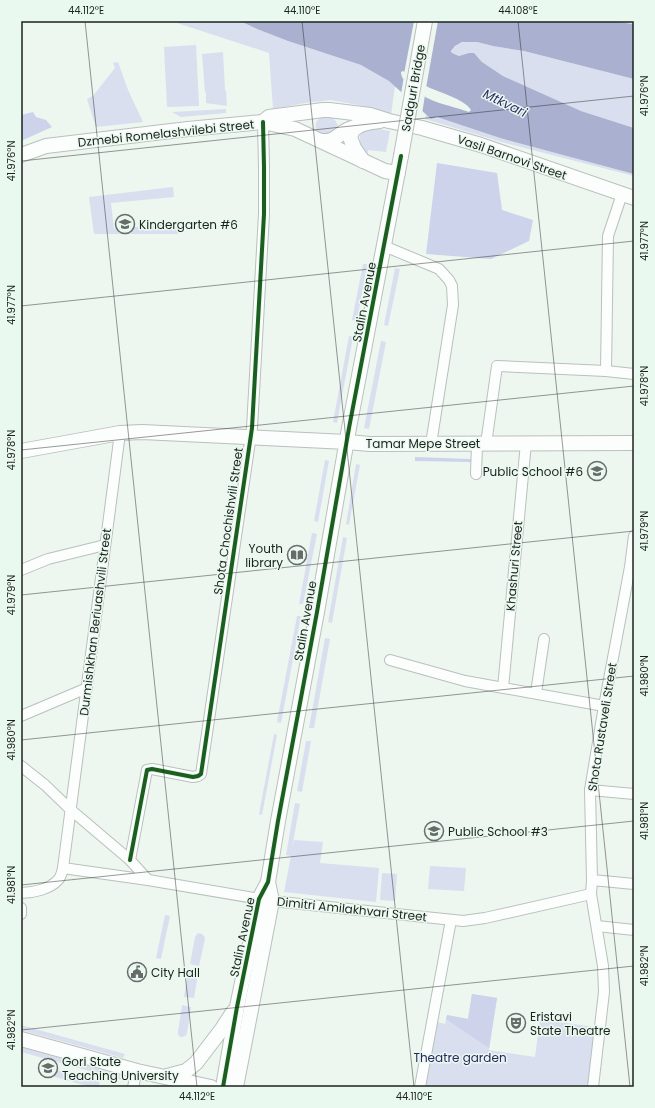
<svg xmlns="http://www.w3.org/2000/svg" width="655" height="1108" font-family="Poppins,sans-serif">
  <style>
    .green { fill: #d9dfee }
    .forest { fill: #ccd3ea }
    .water { fill: #aab0cf; fill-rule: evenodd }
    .pier { fill: #eef6f0 }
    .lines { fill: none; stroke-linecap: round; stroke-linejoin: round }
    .street-casing { stroke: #bac0bc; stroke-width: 12 }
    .secondary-casing { stroke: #bac0bc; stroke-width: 16 }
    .street { stroke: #fcfefd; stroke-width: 10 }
    .secondary { stroke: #fcfefd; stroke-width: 14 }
    .secondary-bridge-casing { stroke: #bac0bc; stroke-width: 16; stroke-linecap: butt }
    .secondary-bridge { stroke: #fcfefd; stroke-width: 14 }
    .cycleway-casing { stroke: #eaf9ef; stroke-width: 6 }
    .cycleway { stroke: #1b5e20; stroke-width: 4 }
    .ticks { fill: none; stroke: #1c221e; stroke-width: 1; stroke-opacity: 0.45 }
    .labels { text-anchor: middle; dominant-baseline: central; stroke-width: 3; stroke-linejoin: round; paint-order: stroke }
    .street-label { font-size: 12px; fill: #1c221e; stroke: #eaf9ef }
    .poi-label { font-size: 12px; fill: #1c221e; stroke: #eaf9ef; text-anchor: start }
    .park-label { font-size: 12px; fill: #272660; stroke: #eaf9ef }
    .water-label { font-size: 13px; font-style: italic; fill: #2e2f69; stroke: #eaf9ef }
    .neatline { fill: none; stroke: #1c221e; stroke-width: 1.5 }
    .ticks-label { font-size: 10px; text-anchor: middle; fill: #1c221e }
  </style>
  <rect width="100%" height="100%" fill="#eef6f0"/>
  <g class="green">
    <path d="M171,21H240L257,29L288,41L361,65L377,73L389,81L395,86L391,115L363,106L331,100L305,103L273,109L269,53Z"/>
    <path d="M468,41L477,42L493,46L524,51L634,79V128L581,111L503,76L482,62L477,56L469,53L459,56L452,53V50C456,45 461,42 468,41Z"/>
    <path d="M196,45L199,106L167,107L164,47Z"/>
    <path d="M223,52L225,90L226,91L227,106L206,103V92H205L202,54Z"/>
    <path d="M118,62L128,90L143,122L96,127L87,99L93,96L115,68L113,63Z"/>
    <path d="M226,109V113L181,117L172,112Z"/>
    <path d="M426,115L431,119L437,117L500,138L634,174V176L505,143L425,119Z"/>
    <path d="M329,116C334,118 340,124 337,130C335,133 331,136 329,138L317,132C313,121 319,117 329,116Z"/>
    <path d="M367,127L390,131L386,152L368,150V154C359,148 358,138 362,129Z"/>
    <path d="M173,187L174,197L111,203L114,229L179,223L178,234H94L89,197Z"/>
    <path d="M363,264H367L357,321L352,320Z"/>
    <path d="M395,268L400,269L388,326L384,325Z"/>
    <path d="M349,336L353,337L337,423L333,422Z"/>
    <path d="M381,341L386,342L369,429L364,428Z"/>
    <path d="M325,460L329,461L318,522L314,521Z"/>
    <path d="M356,464L360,465L349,525L346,524Z"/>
    <path d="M312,533L317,534L303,604H299Z"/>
    <path d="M343,537L347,538L332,623L328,622Z"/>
    <path d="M297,616H301L281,723L277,722Z"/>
    <path d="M325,638L330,639L314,728H309Z"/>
    <path d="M274,734L277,735L262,815L259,814Z"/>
    <path d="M306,741H311L302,792L297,791Z"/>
    <path d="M295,803L300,804L292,848L294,840L323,842L320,863L379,868L376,902L284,892L291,856L286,855Z"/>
    <path d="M430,866L466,868L464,891L428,889Z"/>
    <path d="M382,873L397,874L395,901L380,900Z"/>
    <path d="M165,915L170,916L161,959L156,958Z"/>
    <path d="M198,933C203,934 204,935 205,939L199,966L190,964L195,937Z"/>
    <path d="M188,972L198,974L194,998L184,997Z"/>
    <path d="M472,994L497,998L489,1050L535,1057L540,1019L594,1027L589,1087H425L437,1022L445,1024L447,1015L468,1019Z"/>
    <path d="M182,1005L191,1007L187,1033L186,1035L183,1037C179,1037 178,1036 178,1032Z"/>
    <path d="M21,1025L125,1054L123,1058L21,1030Z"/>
    <path d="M21,1047L123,1076L122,1080L21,1052Z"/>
    <path d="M50,1068L100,1082L98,1087H91L48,1075Z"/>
  </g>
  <g class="forest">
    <path d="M33,112L36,117L46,120L52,127L21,141V115Z"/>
    <path d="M437,163L497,173L502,210L533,220L529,241L491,259L426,254Z"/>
    <path d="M415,457L471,459V462L415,461Z"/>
    <path d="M472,994L497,998L489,1048L446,1019L447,1015L468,1019Z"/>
  </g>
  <path class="water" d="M240,21H610L634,24V79L524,51L493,46L477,42H462L455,46L451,51L452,53L459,56L469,53H474L482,62L503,76L581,111L634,128V174L500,138L437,117L431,119L389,81L361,65L288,41L257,29ZM403,71C411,75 417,81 424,85C437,92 465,99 471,110L469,112L466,111C442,103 429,103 409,85C405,81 401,78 401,72Z"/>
  <g class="pier">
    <path d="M414,21H438L426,88L404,74Z"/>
    <path d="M404,76L420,92L425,95L422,114L401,94Z"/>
  </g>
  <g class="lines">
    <g class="street-casing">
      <g id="street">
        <path d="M384,246L439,269L449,280L452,286L453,305L431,444"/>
        <path d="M606,371L608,236L622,194"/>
        <path d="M486,444L497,366L606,371L634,374"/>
        <path d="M476,474L477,444"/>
        <path d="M21,570L48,559L105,545"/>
        <path d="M390,660L465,681L604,706"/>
        <path d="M503,688L526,443"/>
        <path d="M536,693L544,639"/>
        <path d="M21,716L87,688"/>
        <path d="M21,766L45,785L71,810L130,860L148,880"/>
        <path d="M590,790L634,794"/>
        <path d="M130,860L147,770L152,769L193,777L198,776L201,774L252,428L264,214V167L263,122"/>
        <path d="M63,868L148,880L272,901L463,921L485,918L591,894"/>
        <path d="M592,880L634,884"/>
        <path d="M21,893C33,893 50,889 58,880C61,877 62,872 63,868L120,433"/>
        <path d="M21,908V914"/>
        <path d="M597,926L634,930"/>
        <path d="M133,1087L137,1071"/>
        <path d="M420,1087L451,920"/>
        <path d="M593,1087L604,992L603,966L591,894L592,880L590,790L604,706L630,567L634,536"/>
      </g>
    </g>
    <g class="secondary-casing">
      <g id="secondary">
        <path d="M263,122L269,117L323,110H329L370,115L389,121L422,128L481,145L634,198"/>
        <path d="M360,125L353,130L350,137L354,148L363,161"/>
        <path d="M322,141C335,142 337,135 347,130C359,125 367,122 380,121"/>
        <path d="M21,155L46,146L188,129L263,122L295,129L385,171L398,173"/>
        <path d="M21,451L120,433L142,432L347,442L370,444L634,443"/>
        <path d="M21,1039L137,1071L211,1087"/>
        <path d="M167,1076L186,1071L196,1063L222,1029L233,1012"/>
        <path d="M223,1087L237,1007L259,899L268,882L278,821L317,612L349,428L401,156"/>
        <path d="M236,1087L272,901L268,882"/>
      </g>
    </g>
    <use href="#street" class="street"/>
    <use href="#secondary" class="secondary"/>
    <g class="secondary-bridge-casing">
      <path id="secondary-bridge" d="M401,156L425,21"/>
    </g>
    <use href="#secondary-bridge" class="secondary-bridge"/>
    <g class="cycleway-casing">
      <g id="cycleway">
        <path d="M130,860L147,770L152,769L193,777L198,776L201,774L252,428L264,214V167L263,122"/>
        <path d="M223,1087L237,1007L259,899L268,882L278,821L317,612L349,428L401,156"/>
      </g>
    </g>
    <use href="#cycleway" class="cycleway"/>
  </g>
  <path class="ticks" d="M85,21L197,1087M302,21L414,1087M518,21L630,1087M21,161L634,96M21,306L634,241M21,450L634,386M21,595L634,531M21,740L634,676M21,885L634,821M21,1030L634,966"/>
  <defs>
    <g id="school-ring" transform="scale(1)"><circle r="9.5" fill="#eaf9ef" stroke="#666c68" stroke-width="1.5"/><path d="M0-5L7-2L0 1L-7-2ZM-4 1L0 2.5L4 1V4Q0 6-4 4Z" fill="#666c68"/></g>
    <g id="library-ring" transform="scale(1)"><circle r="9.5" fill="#eaf9ef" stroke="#666c68" stroke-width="1.5"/><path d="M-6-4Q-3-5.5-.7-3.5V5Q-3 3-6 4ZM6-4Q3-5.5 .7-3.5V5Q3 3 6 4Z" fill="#666c68"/></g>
    <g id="civic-ring" transform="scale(1)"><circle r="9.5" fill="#eaf9ef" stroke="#666c68" stroke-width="1.5"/><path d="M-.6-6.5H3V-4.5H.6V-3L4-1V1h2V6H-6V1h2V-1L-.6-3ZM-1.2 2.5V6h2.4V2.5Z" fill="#666c68"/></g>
    <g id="theatre-ring" transform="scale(1)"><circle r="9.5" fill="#eaf9ef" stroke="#666c68" stroke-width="1.5"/><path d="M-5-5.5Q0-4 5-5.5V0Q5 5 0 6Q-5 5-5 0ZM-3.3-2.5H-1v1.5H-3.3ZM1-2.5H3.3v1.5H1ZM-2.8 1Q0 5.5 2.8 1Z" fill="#666c68"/></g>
    <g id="university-ring" transform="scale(1)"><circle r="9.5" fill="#eaf9ef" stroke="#666c68" stroke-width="1.5"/><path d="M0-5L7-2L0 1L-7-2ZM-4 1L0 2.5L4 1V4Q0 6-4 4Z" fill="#666c68"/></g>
  </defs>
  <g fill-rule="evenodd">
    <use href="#school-ring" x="125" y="224"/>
    <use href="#school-ring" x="597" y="471"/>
    <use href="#library-ring" x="297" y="555"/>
    <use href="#school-ring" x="434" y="831"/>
    <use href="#civic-ring" x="137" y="972"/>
    <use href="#theatre-ring" x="516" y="1023"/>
    <use href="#university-ring" x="48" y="1068"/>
  </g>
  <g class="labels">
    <g class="street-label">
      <text transform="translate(413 88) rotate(-80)">Sadguri Bridge</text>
      <text transform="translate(166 133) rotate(-6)">Dzmebi Romelashvilebi Street</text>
      <text transform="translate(512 157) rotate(19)">Vasil Barnovi Street</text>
      <text transform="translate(364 302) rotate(-79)">Stalin Avenue</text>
      <text x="423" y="443">Tamar Mepe Street</text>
      <text transform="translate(228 521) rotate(-82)">Shota Chochishvili Street</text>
      <text transform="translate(514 566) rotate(-85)">Khashuri Street</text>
      <text transform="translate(305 621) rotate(-80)">Stalin Avenue</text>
      <text transform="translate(95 622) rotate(-83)">Durmishkhan Beriuashvili Street</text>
      <text transform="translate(602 727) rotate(-81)">Shota Rustaveli Street</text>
      <text transform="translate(352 909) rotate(6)">Dimitri Amilakhvari Street</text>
      <text transform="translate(242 937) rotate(-78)">Stalin Avenue</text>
    </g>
    <g class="poi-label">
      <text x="139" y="224">Kindergarten #6</text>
      <text x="583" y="471" text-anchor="end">Public School #6</text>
      <text x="283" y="548" text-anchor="end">Youth<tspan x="283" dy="14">library</tspan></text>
      <text x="448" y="831">Public School #3</text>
      <text x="151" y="972">City Hall</text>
      <text x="530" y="1016">Eristavi<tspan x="530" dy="14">State Theatre</tspan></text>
      <text x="62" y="1061">Gori State<tspan x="62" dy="14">Teaching University</tspan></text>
    </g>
    <g class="park-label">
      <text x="460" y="1057">Theatre garden</text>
    </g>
    <g class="water-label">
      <text transform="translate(505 103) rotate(26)">Mtkvari</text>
    </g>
  </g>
  <rect width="655" height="1108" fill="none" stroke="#eaf9ef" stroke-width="44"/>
  <rect x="22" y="22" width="611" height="1064" class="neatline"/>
  <g class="ticks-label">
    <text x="86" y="14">44.112°E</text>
    <text x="302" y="14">44.110°E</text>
    <text x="518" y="14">44.108°E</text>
    <text transform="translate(644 96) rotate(-90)" y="4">41.976°N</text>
    <text transform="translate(11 161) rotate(-90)" y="4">41.976°N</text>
    <text transform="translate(644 241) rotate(-90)" y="4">41.977°N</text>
    <text transform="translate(11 305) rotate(-90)" y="4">41.977°N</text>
    <text transform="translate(644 386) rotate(-90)" y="4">41.978°N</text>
    <text transform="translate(11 450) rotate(-90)" y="4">41.978°N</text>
    <text transform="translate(644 531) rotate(-90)" y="4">41.979°N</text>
    <text transform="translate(11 595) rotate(-90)" y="4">41.979°N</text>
    <text transform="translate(644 676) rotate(-90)" y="4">41.980°N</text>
    <text transform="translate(11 740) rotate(-90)" y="4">41.980°N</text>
    <text transform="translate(644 821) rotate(-90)" y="4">41.981°N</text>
    <text transform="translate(11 885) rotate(-90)" y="4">41.981°N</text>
    <text transform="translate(644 966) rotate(-90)" y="4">41.982°N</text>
    <text transform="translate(11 1030) rotate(-90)" y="4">41.982°N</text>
    <text x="197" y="1100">44.112°E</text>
    <text x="414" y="1100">44.110°E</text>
  </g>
</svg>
